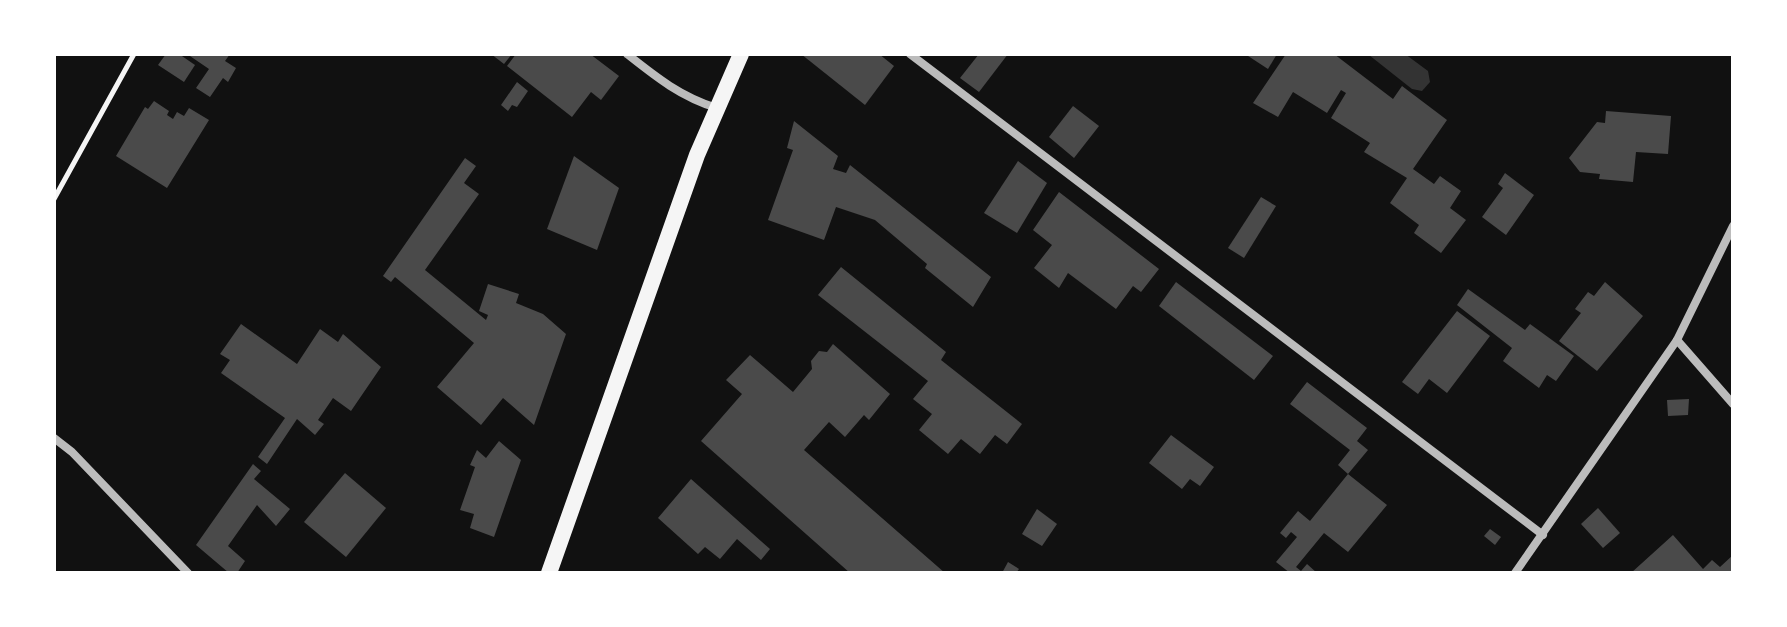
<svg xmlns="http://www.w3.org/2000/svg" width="1787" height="627" font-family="Mulish,sans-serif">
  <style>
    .water { fill: #333 }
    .building { fill: #4a4a4a }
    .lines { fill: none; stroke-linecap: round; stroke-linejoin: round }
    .path { stroke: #f5f5f5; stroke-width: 5 }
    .minor { stroke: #bcbcbc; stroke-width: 8 }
    .secondary { stroke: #f5f5f5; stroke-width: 16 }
  </style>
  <rect width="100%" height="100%" fill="#111"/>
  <path class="water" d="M1405,54L1428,71L1430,82L1422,91L1412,89L1369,55Z"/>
  <g class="building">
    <path d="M166,54H179L195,65L184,82L158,65Z"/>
    <path d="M187,54H230L225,61L236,68L228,82L223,78L210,97L196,88L209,69Z"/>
    <path d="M491,54H512L504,64Z"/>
    <path d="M516,54H590L619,76L601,100L591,92L572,117L507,66Z"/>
    <path d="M801,54H879L894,66L865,105Z"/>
    <path d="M979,54H1008L979,92L960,78Z"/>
    <path d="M1245,54H1277L1268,69Z"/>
    <path d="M1286,54H1334L1393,99L1402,86L1447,120L1413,169L1434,184L1440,176L1461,191L1450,208L1466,220L1441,253L1414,233L1419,225L1390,203L1407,178L1364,152L1370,143L1331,118L1346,93L1341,90L1327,113L1293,92L1278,117L1253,103Z"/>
    <path d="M517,82L528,91L517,107L512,105L508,111L501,105Z"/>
    <path d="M154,101L169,111L167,115L173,119L177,112L184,116L189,108L209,120L167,188L116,156L145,107L148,109Z"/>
    <path d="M1073,106L1099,126L1074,158L1049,137Z"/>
    <path d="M1606,111L1671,116L1668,154L1636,152L1633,182L1599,179L1600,174L1580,172L1569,158L1597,122L1605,123Z"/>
    <path d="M794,121L838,156L833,169L846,173L850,165L991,277L973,307L925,268L927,264L875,220L836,207L824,240L768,220L793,150L787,148Z"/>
    <path d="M574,156L619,188L597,250L547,229Z"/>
    <path d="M465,158L476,166L464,183L479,194L425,270L486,320L488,315L479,311L488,284L519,294L516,303L543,314L566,334L534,425L503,398L481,425L437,387L474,343L395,277L391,282L383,276Z"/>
    <path d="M1018,161L1047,183L1017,233L984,213Z"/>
    <path d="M1505,173L1534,195L1506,235L1482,217L1503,188L1498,184Z"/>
    <path d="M1059,192L1159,269L1141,292L1133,286L1116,309L1068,273L1059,288L1034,268L1052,245L1033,230Z"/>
    <path d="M1261,197L1276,206L1244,258L1228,248Z"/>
    <path d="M841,267L946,352L941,360L1022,424L1007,444L995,435L980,454L961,439L948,454L919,430L932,414L913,399L928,381L818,295Z"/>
    <path d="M1176,282L1273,356L1254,380L1159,306Z"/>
    <path d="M1605,282L1643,316L1597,371L1559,341L1581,313L1575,309L1588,292L1594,296Z"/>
    <path d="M1468,289L1525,330L1530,324L1574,356L1556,381L1547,375L1539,388L1503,361L1512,348L1457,305Z"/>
    <path d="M1457,311L1490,336L1447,393L1429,379L1418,394L1402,382Z"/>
    <path d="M241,324L297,364L320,329L338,342L343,334L381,367L351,411L333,398L318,420L324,424L315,435L297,419L267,464L258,457L285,418L221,373L230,360L220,354Z"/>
    <path d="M833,344L890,394L869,420L864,415L845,437L829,422L804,450L945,573H850L701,441L742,394L726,380L750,355L793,392L812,369L811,361L819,351L827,352Z"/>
    <path d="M1307,382L1367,428L1357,441L1368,450L1348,474L1338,465L1350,450L1290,404Z"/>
    <path d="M1689,399L1688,415L1668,416L1667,400Z"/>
    <path d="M1171,435L1214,467L1200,486L1190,479L1182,489L1149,463Z"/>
    <path d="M499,441L521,460L494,537L470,528L474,514L460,510L475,467L470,465L477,450L486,458Z"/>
    <path d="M253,464L261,471L254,479L290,509L276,526L257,505L228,546L245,561L237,573H229L196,545Z"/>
    <path d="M345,473L386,508L346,557L304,522Z"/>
    <path d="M1348,474L1387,505L1348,552L1324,533L1296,567L1301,571L1307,564L1317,573H1290L1276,562L1297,537L1291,532L1286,538L1280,533L1298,511L1310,521Z"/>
    <path d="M691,479L770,549L761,560L737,539L720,559L705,547L698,554L658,518Z"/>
    <path d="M1598,508L1620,533L1603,548L1581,524Z"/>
    <path d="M1037,509L1057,524L1042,546L1022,534Z"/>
    <path d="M1490,529L1501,537L1495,545L1484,536Z"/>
    <path d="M1673,535L1703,569L1712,560L1720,567L1733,555V573H1631Z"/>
    <path d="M1008,562L1019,569L1016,573H1002Z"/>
  </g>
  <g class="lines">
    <path class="path" d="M54,199L134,54"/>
    <g class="minor">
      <path d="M627,54C656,77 681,97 717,108"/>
      <path d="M910,54L1543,535"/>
      <path d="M1677,340L1733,404"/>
      <path d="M54,438L72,452L188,573"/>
      <path d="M1515,573L1677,340L1733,226"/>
    </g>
    <path class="secondary" d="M549,573L697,155L741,54"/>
  </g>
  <rect width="1787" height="627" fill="none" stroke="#ffffff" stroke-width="112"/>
</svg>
